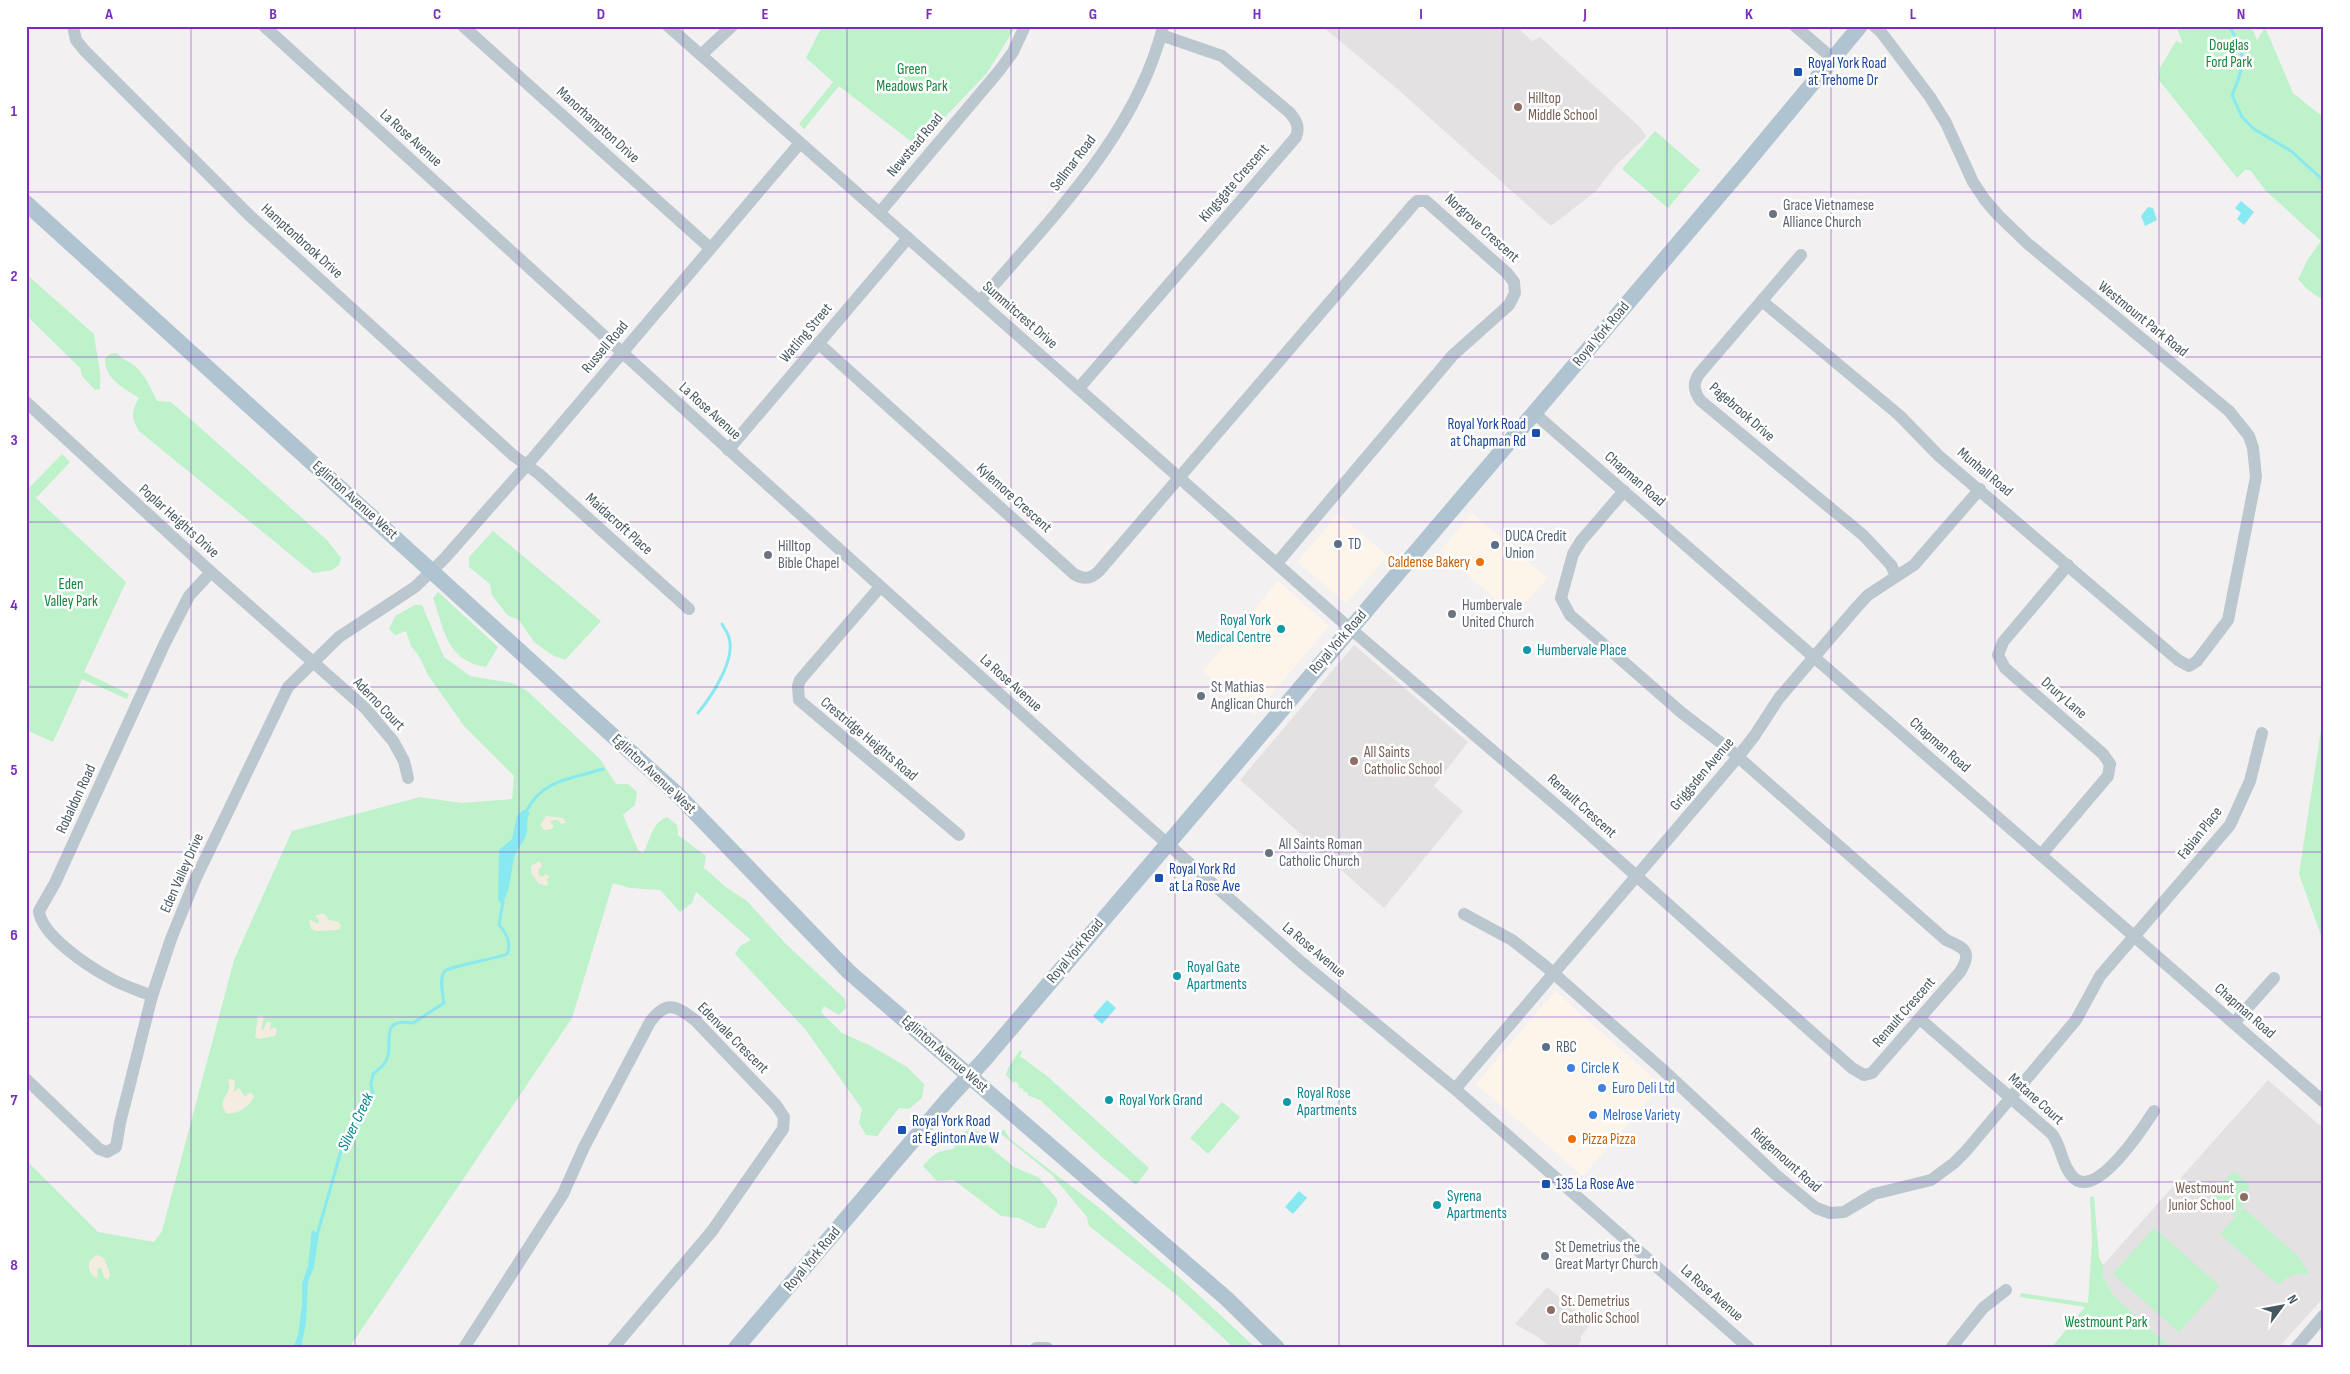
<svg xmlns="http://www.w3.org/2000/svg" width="2350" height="1374" font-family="'Sofia Sans Condensed',sans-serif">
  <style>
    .commercial { fill: #fdf5ea }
    .education { fill: #e4e1e3 }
    .green { fill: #bdf2ca }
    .sand { fill: #f4ebe1 }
    .water { fill: #89e9f0 }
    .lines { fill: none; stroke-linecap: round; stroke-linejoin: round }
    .stream { stroke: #89e9f0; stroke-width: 3 }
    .minor { stroke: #bbc7ce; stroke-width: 12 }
    .major { stroke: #afc4d0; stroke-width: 16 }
    .grid { fill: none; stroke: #7b2cbf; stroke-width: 1; stroke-opacity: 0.55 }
    .transit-dot { fill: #1a4fb4; stroke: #fff; stroke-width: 2 }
    .education-dot { fill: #8d6e63; stroke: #fff; stroke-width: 2 }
    .worship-dot { fill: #6b7280; stroke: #fff; stroke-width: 2 }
    .service-dot { fill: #5c6f8a; stroke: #fff; stroke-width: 2 }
    .food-dot { fill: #e8710a; stroke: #fff; stroke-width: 2 }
    .culture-dot { fill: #0f9aa8; stroke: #fff; stroke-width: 2 }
    .shop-dot { fill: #3f7fe0; stroke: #fff; stroke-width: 2 }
    .labels { text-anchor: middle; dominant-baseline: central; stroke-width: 5; stroke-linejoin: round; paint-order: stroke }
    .park-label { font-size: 15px; fill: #13853c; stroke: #fff }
    .transit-label { font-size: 15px; fill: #164399; stroke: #fff; text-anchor: start }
    .education-label { font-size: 15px; fill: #785e54; stroke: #fff; text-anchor: start }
    .street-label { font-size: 15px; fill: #47575f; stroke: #fff }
    .worship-label { font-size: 15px; fill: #5b616d; stroke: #fff; text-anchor: start }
    .service-label { font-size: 15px; fill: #4e5e75; stroke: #fff; text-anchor: start }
    .food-label { font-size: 15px; fill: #c56008; stroke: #fff; text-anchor: end }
    .culture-label { font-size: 15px; fill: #0d838f; stroke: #fff; text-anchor: start }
    .shop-label { font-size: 15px; fill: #366cbe; stroke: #fff; text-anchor: start }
    .water-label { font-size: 16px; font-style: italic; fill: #09828a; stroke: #fff }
    .neatline { fill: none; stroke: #7b2cbf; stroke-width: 2 }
    .grid-label { font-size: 16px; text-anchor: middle; font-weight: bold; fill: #7b2cbf }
  </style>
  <rect width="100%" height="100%" fill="#f3f0f1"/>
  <g class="commercial">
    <path d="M1472,513L1547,578L1514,615L1440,551Z"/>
    <path d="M1338,514L1388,556L1346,603L1297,562Z"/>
    <path d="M1278,581L1329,626L1254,715L1203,671Z"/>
    <path d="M1555,991L1661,1085L1583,1176L1476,1084Z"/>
  </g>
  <g class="education">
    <path d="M1322,26H1516L1532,41L1540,37L1641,128L1646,137L1616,165L1596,191L1551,226L1394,86Z"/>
    <path d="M1354,645L1468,742L1434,786L1463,811L1384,908L1240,780Z"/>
    <path d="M2268,1080L2324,1129V1297L2278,1348H2172L2114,1296L2103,1276V1265Z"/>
    <path d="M1547,1287L1591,1323L1581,1336V1341L1576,1348H1551L1538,1337L1515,1324Z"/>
  </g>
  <g class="green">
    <path d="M822,26H1016L987,73L917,146L839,86L804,129L799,124L833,82L806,58Z"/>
    <path d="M2176,26H2251L2257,40L2265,27L2293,93L2324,118V301L2307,289L2298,279L2308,259L2321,241L2266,191L2250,170H2245L2237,178L2159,80L2160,68L2176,41L2183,44Z"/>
    <path d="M1655,131L1700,170L1668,208L1622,169Z"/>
    <path d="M26,274L94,334C96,353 102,372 100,389L95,390L82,376L80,368L26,315Z"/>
    <path d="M116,353C122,359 130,362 136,367C146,376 151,389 157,401L171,402L327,540L341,558L339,565L332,570L313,573L139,431C131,418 131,411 139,398C124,388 104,379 105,358L110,354Z"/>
    <path d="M62,454L70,462L36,498L126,582L84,672L129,694L127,699L82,679L53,742L26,730V491Z"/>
    <path d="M493,531L601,621L565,660L552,655L534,642L519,620L507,615L492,595L490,584L469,567V557Z"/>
    <path d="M438,592L498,647L486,667C446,660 445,631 433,598Z"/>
    <path d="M415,605H422L444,657L470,676L512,683L526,690L600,759L616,784H628L637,792L635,805L623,815L638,850L643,853C651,840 651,823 667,817L677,825L678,835L706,856L704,868L726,887L747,901L785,943L845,999L846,1008L839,1015L824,1006L821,1012L842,1033L871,1046L907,1067L924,1084L922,1098L909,1109L899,1108L877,1136L866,1135L859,1123L862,1109L805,1029L735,954L740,946L751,940L696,892L692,903L680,912L660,890L630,888L613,883L572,1018L349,1348H26V1160L98,1232L154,1242L162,1231L234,960L292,831L420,797L461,803L512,799L514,776L464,726L428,675L419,656L411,646L406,631L395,635L389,629L395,616Z"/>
    <path d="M2324,710V944L2299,874Z"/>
    <path d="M1020,1050L1022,1052L1020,1056L1047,1076L1149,1168L1136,1185L1103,1158L1040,1100L1027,1095L1028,1093L1023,1091V1088L1021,1089L1018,1087L1019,1085L1015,1081L1013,1083L1006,1075L1008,1068Z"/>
    <path d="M1222,1102L1240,1117L1208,1154L1190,1138Z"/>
    <path d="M973,1129L979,1132L984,1142L1014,1167L1038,1177L1057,1199V1204L1045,1228H1038L1019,1218L1001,1216L954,1180L937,1181L923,1166C933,1154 938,1151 953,1149C958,1139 961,1130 973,1129Z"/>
    <path d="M1004,1129L1010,1139L1102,1210L1178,1276L1256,1348H1234L1177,1295L1089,1226L1087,1217L1052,1175L1000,1133Z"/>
    <path d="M2234,1171L2249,1184L2247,1201L2234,1216L2211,1195Z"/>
    <path d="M2094,1196L2099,1258L2103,1265V1276L2114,1296L2172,1348H2051L2085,1307L2020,1297L2021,1293L2088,1303L2092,1242L2090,1197Z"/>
    <path d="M2243,1208L2298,1256L2310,1274C2295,1273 2288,1275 2278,1285L2220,1234Z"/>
    <path d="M2154,1228L2220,1286L2179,1332L2113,1274Z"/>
  </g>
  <g class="sand">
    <path d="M546,816L563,818L566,823L561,824L558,820H553L550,822L554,826L552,829L544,830L540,825Z"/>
    <path d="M539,861L542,866L538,870L539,875L542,877L546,874L550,877L547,879L548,886L539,884L531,873V866Z"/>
    <path d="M324,913L329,920L339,922L341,926L339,930L316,931L311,929L309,921L311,920L318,924L319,920L315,916Z"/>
    <path d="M258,1015L264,1017L261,1029L263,1030L267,1022H271L270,1030L274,1027L277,1029L275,1036L259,1039L255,1037Z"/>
    <path d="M228,1079L235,1080L234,1092L239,1088L245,1097L250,1092L254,1096C251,1106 236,1116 226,1113C217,1100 228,1097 229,1087C230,1085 228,1082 228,1079Z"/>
    <path d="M97,1255L104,1258L110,1274L108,1280L104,1277L101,1268L97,1269L98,1276L96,1278C86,1272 86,1260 97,1255Z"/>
  </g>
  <g class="water">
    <path d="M2241,201L2254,212L2244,225L2237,219L2241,213L2235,208Z"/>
    <path d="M2148,207L2153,208L2157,220L2145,226L2141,216Z"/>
    <path d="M523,810L530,813C525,819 529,827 526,835C524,842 518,847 515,855C510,871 512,889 502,903L499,902L498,898L499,850L512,839L517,816Z"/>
    <path d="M1107,1000L1116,1008L1102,1024L1093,1016Z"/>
    <path d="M1299,1191L1307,1198L1293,1214L1285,1207Z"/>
    <path d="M312,1230L319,1234L314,1267L308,1282L306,1323L301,1348H293L298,1335L302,1305V1284L308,1266Z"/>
  </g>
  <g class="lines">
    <g class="stream">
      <path d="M2229,26C2247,55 2245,65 2232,95L2242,117L2254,129L2291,151L2324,181"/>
      <path d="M698,713C711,697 736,660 729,638C728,633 724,628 722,624"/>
      <path d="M526,812C542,779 571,779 603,769"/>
      <path d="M317,1235L343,1144L373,1094L371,1084L373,1074C379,1069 386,1064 388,1056C392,1039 380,1018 413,1023L444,1003C443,995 439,979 444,972C448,966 496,959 507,954C512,944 506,932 499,925L503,901"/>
    </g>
    <g class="minor">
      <path d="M73,26L76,40L84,50L249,215L514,456L539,474L689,609"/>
      <path d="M264,26L737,457L1084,770L1301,962L1455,1089L1749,1348"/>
      <path d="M463,26L710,248"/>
      <path d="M668,26L1338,618L1569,816L1852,1068L1864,1075L1872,1073L1960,972C1973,951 1964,948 1946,940L1729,749L1682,713L1570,615L1561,598L1573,554L1581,541L1624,491"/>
      <path d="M1795,26L1832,58"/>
      <path d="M701,55L732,26"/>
      <path d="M880,212L999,71L1013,52L1025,26"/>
      <path d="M1801,255L1699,374C1692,384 1694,392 1701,401L1863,535L1891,565L1896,576"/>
      <path d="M980,301C1050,219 1136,135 1163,27"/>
      <path d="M1762,301L1899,415L1939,456L2178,660L2189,666L2197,661L2228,620L2256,477L2253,448L2249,436L2229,411L2027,243L1998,215L1985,200L1973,182L1946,123L1930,97L1881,32L1874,26"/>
      <path d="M818,343L1074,574C1084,580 1091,579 1099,571L1413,205L1417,201H1426L1507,273L1514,282L1515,293L1509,305L1453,355L1277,563"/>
      <path d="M1079,388L1296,137C1300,126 1296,120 1289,112L1222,56L1161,35"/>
      <path d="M26,402L211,572L365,708L393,741L404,761L408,778"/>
      <path d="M1534,413L2324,1102"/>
      <path d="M728,450L908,238"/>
      <path d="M880,587L800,680L798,686L799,700L959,835"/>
      <path d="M2041,855L2108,776L2110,764L2103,754L2005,668L1998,655L2003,642L2068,565"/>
      <path d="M1464,914L1512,940L1544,965L1662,1069L1775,1174L1816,1208L1830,1213L1844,1212L1874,1194L1931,1180L1954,1163L1966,1151L2076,1020L2100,976L2230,825L2250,781L2262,733"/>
      <path d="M152,996C138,990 123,986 110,978C89,967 41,935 39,911L55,883L164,645L189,596L211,572"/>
      <path d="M1920,1019L2052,1134C2062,1147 2062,1168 2075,1179C2098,1197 2143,1128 2154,1111"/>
      <path d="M2234,1023L2274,978"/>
      <path d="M26,1079L99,1149L107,1152L116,1147L120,1123L152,996L171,939L195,880L288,687L339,637L415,587L444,559L527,465L800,143"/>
      <path d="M1455,1089L1738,757L1755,735L1779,698L1856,608L1868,595L1914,565L1980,489"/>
      <path d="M464,1348L563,1194L584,1147L650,1022C666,1000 676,1005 696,1021L776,1105L784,1117L783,1129L712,1231L613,1348"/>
      <path d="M1036,1348H1047"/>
      <path d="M1951,1348L1983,1308L2006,1290"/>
      <path d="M2296,1348L2324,1315"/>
    </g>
    <g class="major">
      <path d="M26,203L678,795L849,972L1227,1299L1277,1348"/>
      <path d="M736,1348L948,1099L984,1060L1744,166L1860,26"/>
    </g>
  </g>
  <path class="grid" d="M191,26V1348M355,26V1348M519,26V1348M683,26V1348M847,26V1348M1011,26V1348M1175,26V1348M1339,26V1348M1503,26V1348M1667,26V1348M1831,26V1348M1995,26V1348M2159,26V1348M26,192H2324M26,357H2324M26,522H2324M26,687H2324M26,852H2324M26,1017H2324M26,1182H2324"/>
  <g class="transit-dot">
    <rect x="1793" y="67" width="10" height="10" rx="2.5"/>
    <rect x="1531" y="428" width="10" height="10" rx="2.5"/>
    <rect x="1154" y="873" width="10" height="10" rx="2.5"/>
    <rect x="897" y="1125" width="10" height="10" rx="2.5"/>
    <rect x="1541" y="1179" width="10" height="10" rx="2.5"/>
  </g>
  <g class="education-dot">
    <circle cx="1518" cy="107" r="5"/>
    <circle cx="1354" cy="761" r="5"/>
    <circle cx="2244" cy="1197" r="5"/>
    <circle cx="1551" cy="1310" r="5"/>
  </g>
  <g class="worship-dot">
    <circle cx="1773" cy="214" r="5"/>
    <circle cx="768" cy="555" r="5"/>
    <circle cx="1452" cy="614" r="5"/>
    <circle cx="1201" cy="696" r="5"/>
    <circle cx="1269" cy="853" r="5"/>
    <circle cx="1545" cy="1256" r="5"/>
  </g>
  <g class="service-dot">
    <circle cx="1338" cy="544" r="5"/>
    <circle cx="1495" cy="545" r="5"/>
    <circle cx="1546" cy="1047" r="5"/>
  </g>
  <g class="food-dot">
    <circle cx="1480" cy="562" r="5"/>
    <circle cx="1572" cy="1139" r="5"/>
  </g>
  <g class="culture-dot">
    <circle cx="1281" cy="629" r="5"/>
    <circle cx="1527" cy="650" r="5"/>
    <circle cx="1177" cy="976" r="5"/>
    <circle cx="1109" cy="1100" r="5"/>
    <circle cx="1287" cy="1102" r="5"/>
    <circle cx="1437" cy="1205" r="5"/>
  </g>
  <g class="shop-dot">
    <circle cx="1571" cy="1068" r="5"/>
    <circle cx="1602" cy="1088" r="5"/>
    <circle cx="1593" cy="1115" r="5"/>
  </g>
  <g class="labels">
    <g class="park-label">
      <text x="2229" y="45">Douglas<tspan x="2229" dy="17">Ford Park</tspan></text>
      <text x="912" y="69">Green<tspan x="912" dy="17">Meadows Park</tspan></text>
      <text x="71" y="584">Eden<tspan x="71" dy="17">Valley Park</tspan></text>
      <text x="2106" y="1322">Westmount Park</text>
    </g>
    <g class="transit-label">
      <text x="1808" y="63">Royal York Road<tspan x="1808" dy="17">at Trehome Dr</tspan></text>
      <text x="1526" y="424" text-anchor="end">Royal York Road<tspan x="1526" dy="17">at Chapman Rd</tspan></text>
      <text x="1169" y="869">Royal York Rd<tspan x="1169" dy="17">at La Rose Ave</tspan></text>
      <text x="912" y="1121">Royal York Road<tspan x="912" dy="17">at Eglinton Ave W</tspan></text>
      <text x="1556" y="1184">135 La Rose Ave</text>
    </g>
    <g class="education-label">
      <text x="1528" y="98">Hilltop<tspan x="1528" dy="17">Middle School</tspan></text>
      <text x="1364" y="752">All Saints<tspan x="1364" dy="17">Catholic School</tspan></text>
      <text x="2234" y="1188" text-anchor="end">Westmount<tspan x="2234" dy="17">Junior School</tspan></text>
      <text x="1561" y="1301">St. Demetrius<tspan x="1561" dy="17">Catholic School</tspan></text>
    </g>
    <g class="street-label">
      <text transform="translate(598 125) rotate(42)">Manorhampton Drive</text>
      <text transform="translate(411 138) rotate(42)">La Rose Avenue</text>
      <text transform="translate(915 145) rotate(-50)">Newstead Road</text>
      <text transform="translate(1073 163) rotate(-53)">Sellmar Road</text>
      <text transform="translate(1234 183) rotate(-49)">Kingsgate Crescent</text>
      <text transform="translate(1482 228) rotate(42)">Norgrove Crescent</text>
      <text transform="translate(302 241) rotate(42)">Hamptonbrook Drive</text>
      <text transform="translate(1020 315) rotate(41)">Summitcrest Drive</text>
      <text transform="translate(2143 319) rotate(39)">Westmount Park Road</text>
      <text transform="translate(806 333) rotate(-50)">Watling Street</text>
      <text transform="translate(1601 334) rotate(-50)">Royal York Road</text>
      <text transform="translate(605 347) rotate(-50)">Russell Road</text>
      <text transform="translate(710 411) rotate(42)">La Rose Avenue</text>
      <text transform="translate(1742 412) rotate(41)">Pagebrook Drive</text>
      <text transform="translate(1985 472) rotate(40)">Munhall Road</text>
      <text transform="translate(1635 479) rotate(41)">Chapman Road</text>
      <text transform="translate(1014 498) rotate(42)">Kylemore Crescent</text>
      <text transform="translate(355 500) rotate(42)">Eglinton Avenue West</text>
      <text transform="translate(179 521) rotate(42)">Poplar Heights Drive</text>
      <text transform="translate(619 524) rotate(42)">Maidacroft Place</text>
      <text transform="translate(1338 642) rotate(-49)">Royal York Road</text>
      <text transform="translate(1011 683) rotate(42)">La Rose Avenue</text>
      <text transform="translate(2064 698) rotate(41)">Drury Lane</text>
      <text transform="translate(379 704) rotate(46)">Aderno Court</text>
      <text transform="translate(869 739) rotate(40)">Crestridge Heights Road</text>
      <text transform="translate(1940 745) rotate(41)">Chapman Road</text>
      <text transform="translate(654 774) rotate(43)">Eglinton Avenue West</text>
      <text transform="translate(1702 774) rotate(-50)">Griggsden Avenue</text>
      <text transform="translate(76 799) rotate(-65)">Robaldon Road</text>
      <text transform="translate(1582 806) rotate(42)">Renault Crescent</text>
      <text transform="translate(2200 833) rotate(-52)">Fabian Place</text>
      <text transform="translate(182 873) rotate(-66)">Eden Valley Drive</text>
      <text transform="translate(1314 950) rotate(40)">La Rose Avenue</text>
      <text transform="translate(1075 951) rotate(-50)">Royal York Road</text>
      <text transform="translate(2245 1011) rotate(41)">Chapman Road</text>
      <text transform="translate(1904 1012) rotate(-49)">Renault Crescent</text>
      <text transform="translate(733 1038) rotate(45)">Edenvale Crescent</text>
      <text transform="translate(945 1054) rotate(41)">Eglinton Avenue West</text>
      <text transform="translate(2036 1099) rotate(42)">Matane Court</text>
      <text transform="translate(1786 1160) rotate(42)">Ridgemount Road</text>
      <text transform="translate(812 1259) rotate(-50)">Royal York Road</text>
      <text transform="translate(1712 1293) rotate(41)">La Rose Avenue</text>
    </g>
    <g class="worship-label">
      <text x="1783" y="205">Grace Vietnamese<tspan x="1783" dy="17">Alliance Church</tspan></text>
      <text x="778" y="546">Hilltop<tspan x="778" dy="17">Bible Chapel</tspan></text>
      <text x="1462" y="605">Humbervale<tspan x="1462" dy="17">United Church</tspan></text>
      <text x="1211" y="687">St Mathias<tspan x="1211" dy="17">Anglican Church</tspan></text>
      <text x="1279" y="844">All Saints Roman<tspan x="1279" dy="17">Catholic Church</tspan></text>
      <text x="1555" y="1247">St Demetrius the<tspan x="1555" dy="17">Great Martyr Church</tspan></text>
    </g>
    <g class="service-label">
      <text x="1505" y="536">DUCA Credit<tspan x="1505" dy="17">Union</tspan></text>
      <text x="1348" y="544">TD</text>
      <text x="1556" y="1047">RBC</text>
    </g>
    <g class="food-label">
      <text x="1470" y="562">Caldense Bakery</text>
      <text x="1582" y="1139" text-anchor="start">Pizza Pizza</text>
    </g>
    <g class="culture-label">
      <text x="1271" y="620" text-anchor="end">Royal York<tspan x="1271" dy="17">Medical Centre</tspan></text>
      <text x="1537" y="650">Humbervale Place</text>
      <text x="1187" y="967">Royal Gate<tspan x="1187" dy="17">Apartments</tspan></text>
      <text x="1297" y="1093">Royal Rose<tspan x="1297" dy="17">Apartments</tspan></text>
      <text x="1119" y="1100">Royal York Grand</text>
      <text x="1447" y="1196">Syrena<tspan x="1447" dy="17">Apartments</tspan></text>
    </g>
    <g class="shop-label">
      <text x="1581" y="1068">Circle K</text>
      <text x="1612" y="1088">Euro Deli Ltd</text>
      <text x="1603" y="1115">Melrose Variety</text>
    </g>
    <g class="water-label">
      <text transform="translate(356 1122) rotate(-64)">Silver Creek</text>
    </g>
  </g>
  <rect width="2350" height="1374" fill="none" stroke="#ffffff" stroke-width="55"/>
  <g transform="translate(2282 1306) rotate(58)" stroke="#ffffff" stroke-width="4" paint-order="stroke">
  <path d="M0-4L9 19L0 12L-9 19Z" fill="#47575f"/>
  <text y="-8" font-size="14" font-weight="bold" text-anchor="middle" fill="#47575f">N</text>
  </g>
  <rect x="28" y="28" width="2294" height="1318" class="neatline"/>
  <g class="grid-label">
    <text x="109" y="19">A</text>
    <text x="273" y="19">B</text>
    <text x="437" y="19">C</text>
    <text x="601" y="19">D</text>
    <text x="765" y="19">E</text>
    <text x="929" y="19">F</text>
    <text x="1093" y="19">G</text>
    <text x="1257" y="19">H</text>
    <text x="1421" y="19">I</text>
    <text x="1585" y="19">J</text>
    <text x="1749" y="19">K</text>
    <text x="1913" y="19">L</text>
    <text x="2077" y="19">M</text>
    <text x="2241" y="19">N</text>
    <text x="14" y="116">1</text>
    <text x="14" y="281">2</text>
    <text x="14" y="445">3</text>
    <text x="14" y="610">4</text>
    <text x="14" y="775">5</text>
    <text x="14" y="940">6</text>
    <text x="14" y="1105">7</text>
    <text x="14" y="1270">8</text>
  </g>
</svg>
